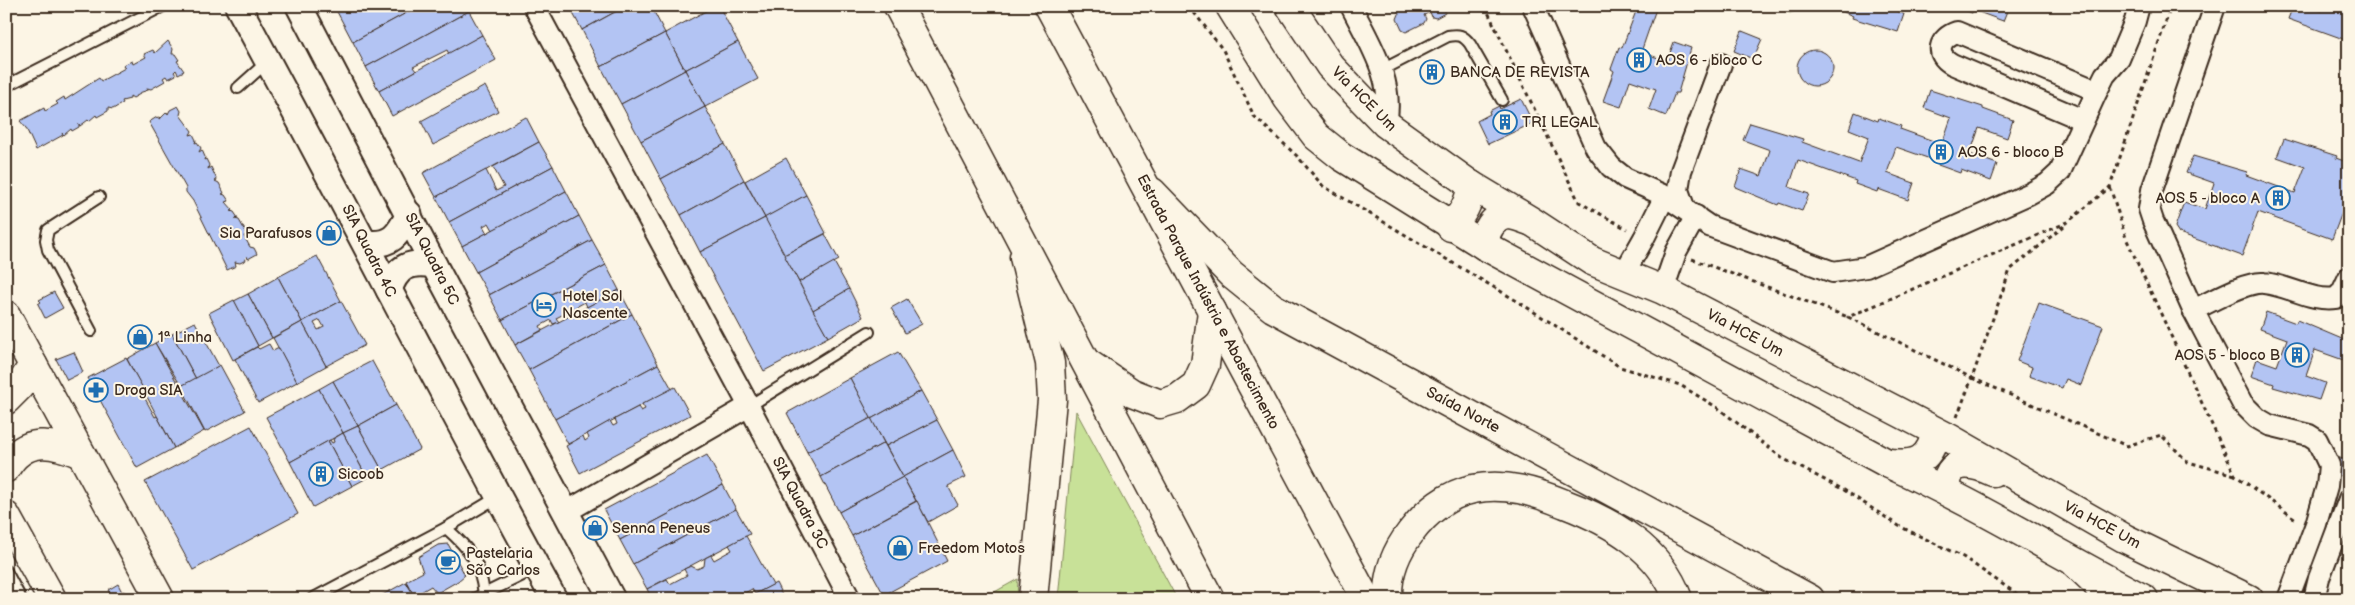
<svg xmlns="http://www.w3.org/2000/svg" width="2355" height="605" font-family="'Balsamiq Sans',sans-serif">
  <style>
    .green { fill: #c8e198; stroke: #82865b }
    .building { fill: #b3c4f3; stroke: #3b2a1e; fill-rule: evenodd }
    .lines { fill: none; stroke-linecap: round; stroke-linejoin: round }
    .service-casing { stroke: #3b2a1e; stroke-width: 14 }
    .minor-casing { stroke: #3b2a1e; stroke-width: 24 }
    .tertiary-casing { stroke: #3b2a1e; stroke-width: 29 }
    .secondary-casing { stroke: #3b2a1e; stroke-width: 31 }
    .primary-casing { stroke: #3b2a1e; stroke-width: 31 }
    .trunk-casing { stroke: #3b2a1e; stroke-width: 31 }
    .path { stroke: #3b2a1e; stroke-width: 3; stroke-dasharray: 4 4; stroke-linecap: butt }
    .service { stroke: #fcf5e5; stroke-width: 10 }
    .minor { stroke: #fcf5e5; stroke-width: 20 }
    .tertiary { stroke: #fcf5e5; stroke-width: 25 }
    .secondary { stroke: #fcf5e5; stroke-width: 28 }
    .primary { stroke: #fcf5e5; stroke-width: 28 }
    .trunk { stroke: #fcf5e5; stroke-width: 28 }
    .labels { text-anchor: middle; dominant-baseline: central; stroke-width: 4; stroke-linejoin: round; paint-order: stroke }
    .poi-label { font-size: 15px; fill: #3b2a1e; stroke: #fcf5e5; text-anchor: start }
    .street-label { font-size: 15px; fill: #3b2a1e; stroke: #fcf5e5 }
  </style>
  <rect width="100%" height="100%" fill="#fcf5e5"/>
  <filter id="ink" filterUnits="userSpaceOnUse"><feTurbulence type="fractalNoise" baseFrequency=".02" numOctaves="2"/><feDisplacementMap in="SourceGraphic" scale="10" xChannelSelector="R" yChannelSelector="G"/><feConvolveMatrix kernelMatrix="1 2 1 2 8 2 1 2 1" color-interpolation-filters="sRGB"/></filter>
  <g filter="url(#ink)">
    <g class="green">
      <path d="M1773,6H1807V7L1790,13Z"/>
      <path d="M1076,411L1177,599H1058Z"/>
      <path d="M1018,579L1017,599H982Z"/>
    </g>
    <g class="building">
      <path d="M334,6H419L353,42Z"/>
      <path d="M419,6H467L469,11L366,67L353,42Z"/>
      <path d="M569,6H626L582,30Z"/>
      <path d="M626,6H651L665,33L601,67L582,30Z"/>
      <path d="M715,6H719L738,42L685,70L665,33Z"/>
      <path d="M1445,6V13L1436,18L1432,17L1430,12L1424,15L1426,19L1424,23L1406,32L1402,30L1397,19L1399,14L1396,6Z"/>
      <path d="M1638,6H1657L1641,52L1667,61L1674,42L1691,48L1678,93H1675L1666,116L1649,109L1656,89L1630,80L1621,107L1603,101L1614,71L1611,69L1619,47L1622,48Z"/>
      <path d="M1830,6H1884L1904,14L1898,32L1852,18L1853,16Z"/>
      <path d="M1955,6H2009L2003,21L1973,10L1972,13Z"/>
      <path d="M2293,6H2308L2322,11L2324,6H2349V41L2288,19Z"/>
      <path d="M469,11L482,35L449,54L447,50L413,67L416,71L379,91L366,67Z"/>
      <path d="M1742,31L1762,39L1753,59L1734,51Z"/>
      <path d="M665,33L685,70L621,104L601,67Z"/>
      <path d="M482,35L496,60L392,116L379,91Z"/>
      <path d="M168,41L173,49L172,54H175L179,60L177,61L184,71L178,74L176,70L174,72L176,75L168,79L166,76L163,78L165,81L151,89L147,88L148,90L139,93L140,94L133,98L130,96V99L122,101L123,103L113,109L108,108V111L97,117L96,115L89,121L88,120L80,126L79,124V127L72,131L71,129L64,135L62,133L63,135L36,150L26,128L20,121L44,108L45,111L58,104L56,102L64,97L65,100L99,78L101,81L125,68L123,65L132,61L133,64L146,57L144,54L153,50L155,53Z"/>
      <path d="M738,42L758,79L705,107L685,70Z"/>
      <circle cx="1815" cy="68" r="18"/>
      <path d="M1435,63L1441,75L1428,82L1422,69Z"/>
      <path d="M685,70L705,107L641,141L621,104Z"/>
      <path d="M485,86L498,111L433,145L421,121Z"/>
      <path d="M1930,90L1983,107V109L2013,120L2007,138L1979,128L1970,154L1997,164L1991,181L1961,170L1960,173L1938,165L1939,162L1896,147L1887,173L1914,183L1908,200L1878,189L1877,192L1855,184L1856,181L1798,160L1789,187L1809,194L1802,211L1779,203L1778,205L1735,187L1741,169L1761,176L1770,150L1743,140L1750,123L1803,139L1802,142L1859,163L1869,137L1849,129L1855,112L1878,121L1879,118L1901,126L1900,129L1942,144L1951,118L1924,108Z"/>
      <path d="M1521,99L1533,123L1488,144L1477,121L1490,114L1489,111L1499,106L1500,109Z"/>
      <path d="M178,106L181,111L180,115L192,131L190,135L193,134L196,140L195,143L197,142L201,148L199,152L202,150L205,157L204,160L206,159L209,165L208,169L211,167L217,180L215,181L219,183L224,193L222,194L225,195L229,201L226,202L233,210L231,211L234,212L238,218L235,219L239,220L247,234L244,236L250,247L254,248L257,254L248,259L247,256L245,258L246,260L240,263L235,262L236,266L227,270L193,201L186,192V188L149,122L157,117L160,119L159,116L161,118L167,112L168,114L170,110Z"/>
      <path d="M705,107L725,144L661,179L641,141Z"/>
      <path d="M526,117L539,142L436,197L423,173Z"/>
      <path d="M2284,139L2337,156L2336,158L2349,163V194L2332,239L2258,212L2242,256L2179,233L2175,227L2184,202L2205,209L2214,183L2186,173L2193,156L2247,172L2246,175L2295,193L2305,167L2277,157Z"/>
      <path d="M539,142L553,166L449,222L436,197L486,170L496,191L504,187L493,167Z"/>
      <path d="M725,144L744,180L681,215L661,179Z"/>
      <path d="M786,158L806,195L765,218L745,181Z"/>
      <path d="M553,166L566,191L493,230L489,223L483,226L487,233L462,246L449,222Z"/>
      <path d="M744,180L765,218L700,252L681,215Z"/>
      <path d="M566,191L579,216L476,272L462,246Z"/>
      <path d="M806,195L826,233L784,255L764,218Z"/>
      <path d="M579,216L592,240L489,295L476,272Z"/>
      <path d="M765,218L828,337L764,371L700,252Z"/>
      <path d="M825,234L839,260L799,282L784,255Z"/>
      <path d="M592,240L606,265L502,320L489,295Z"/>
      <path d="M317,256L341,301L302,322L278,277Z"/>
      <path d="M834,262L849,289L813,310L799,282Z"/>
      <path d="M606,265L619,290L587,307L585,302L574,308L576,312L570,316L568,312L556,318L559,322L553,324L551,320L540,326L542,330L515,345L502,320Z"/>
      <path d="M278,277L302,322L272,338L248,294Z"/>
      <path d="M849,289L863,317L828,337L813,310Z"/>
      <path d="M619,290L632,314L529,370L515,345Z"/>
      <path d="M54,292L63,308L45,318L38,304L41,302L39,300Z"/>
      <path d="M248,294L272,338L258,346L234,301Z"/>
      <path d="M907,299L922,324L905,333L891,308Z"/>
      <path d="M234,300L258,346L233,360L209,313Z"/>
      <path d="M341,301L365,345L326,366L302,322ZM320,320L324,327L318,330L314,323Z"/>
      <path d="M2039,303L2103,326L2081,385L2066,379L2062,388L2029,376L2032,367L2017,361Z"/>
      <path d="M2266,312L2296,323L2297,320L2349,342V362L2315,350L2306,376L2325,383L2319,400L2273,387L2274,384L2251,376L2257,359L2277,366L2287,339L2260,329Z"/>
      <path d="M632,314L658,364L555,419L529,370Z"/>
      <path d="M195,322L219,366L196,379L172,334Z"/>
      <path d="M302,322L326,366L297,382L273,338Z"/>
      <path d="M172,334L196,379L181,386L155,343Z"/>
      <path d="M155,343L204,431L174,448L127,359Z"/>
      <path d="M269,344L273,351L279,348L297,382L258,403L235,359L257,347L259,349Z"/>
      <path d="M74,352L83,372L67,380L56,359Z"/>
      <path d="M898,352L921,391L871,419L850,378Z"/>
      <path d="M126,358L144,390L141,391L155,417L157,416L174,448L137,468L88,378Z"/>
      <path d="M372,361L396,405L358,426L333,381Z"/>
      <path d="M658,364L672,389L568,444L555,419Z"/>
      <path d="M220,365L245,411L205,432L181,386Z"/>
      <path d="M850,378L871,418L807,452L787,413Z"/>
      <path d="M333,381L358,426L343,433L319,389Z"/>
      <path d="M675,387L690,415L580,473L566,446L583,436L585,441L589,438L587,434L610,421L613,426L617,424L615,419L638,407L641,411L645,409L642,404Z"/>
      <path d="M319,389L343,433L290,462L266,417Z"/>
      <path d="M921,391L937,420L886,446L871,419Z"/>
      <path d="M396,405L420,449L382,470L358,426Z"/>
      <path d="M871,418L884,443L821,477L807,452Z"/>
      <path d="M937,420L953,450L903,477L886,446Z"/>
      <path d="M251,426L298,514L193,570L145,482Z"/>
      <path d="M358,426L382,470L367,478L343,433Z"/>
      <path d="M343,433L367,478L352,486L328,441L330,440L332,443L334,442L333,439Z"/>
      <path d="M328,441L352,486L313,507L290,462Z"/>
      <path d="M884,443L903,477L839,512L821,477Z"/>
      <path d="M953,450L966,477L948,486L958,505L928,522L903,477Z"/>
      <path d="M707,455L723,485L620,540L604,510Z"/>
      <path d="M2337,457L2349,461V479L2331,472Z"/>
      <path d="M903,477L916,501L852,536L839,512Z"/>
      <path d="M723,485L736,509L633,564L620,540Z"/>
      <path d="M917,501L947,561L884,595L852,536Z"/>
      <path d="M736,509L750,534L647,589L633,564Z"/>
      <path d="M746,536L773,585L755,594L752,589L734,599H652L647,589L667,579L670,584L687,575L684,569L691,566L697,569L704,566L705,558L711,555L714,560L732,550L729,545Z"/>
      <path d="M448,544L465,575L458,581L437,593L431,586L414,596L406,581L423,572L418,557L438,545Z"/>
      <path d="M406,582L413,594L405,599L377,598Z"/>
      <path d="M776,583L784,599H747L755,594Z"/>
      <path d="M118,584L122,592L124,591L128,599H110L112,597L108,590Z"/>
      <path d="M6,588L12,599H6Z"/>
    </g>
    <g class="lines">
      <g class="service-casing">
        <g id="service">
          <path d="M1382,70L1448,36C1459,34 1463,35 1470,44L1502,100"/>
          <path d="M6,86L163,6"/>
          <path d="M238,88L267,62"/>
          <path d="M91,331L48,250L46,240L48,230L99,197"/>
          <path d="M749,406L869,332"/>
          <path d="M446,528C470,549 480,562 484,594"/>
          <path d="M6,571L21,599"/>
          <path d="M312,599L446,528L498,497"/>
          <path d="M474,599L537,568"/>
        </g>
      </g>
      <g class="minor-casing">
        <g id="minor">
          <path d="M534,6L749,406L850,599"/>
          <path d="M1351,6C1370,44 1395,81 1386,124"/>
          <path d="M1533,6L1596,148L1611,167L1625,178L1665,196L1709,226L1833,272L1866,267L2029,194L2047,184L2060,172L2097,91L2105,75L2119,59L2135,21L2139,6"/>
          <path d="M2215,6L2152,190L2149,209L2153,221L2193,310L2242,403L2257,418L2269,425L2309,435L2317,440L2329,465L2327,486L2316,524L2288,599"/>
          <path d="M2083,120L1952,64C1934,54 1939,38 1957,32L2097,91"/>
          <path d="M1684,207L1678,190L1681,171L1721,64"/>
          <path d="M1623,275L1644,238L1665,196"/>
          <path d="M1663,290L1676,252L1696,216"/>
          <path d="M2193,310C2211,302 2246,281 2264,283C2288,285 2312,302 2336,298L2342,292L2349,277"/>
          <path d="M566,512L749,406"/>
          <path d="M2314,599L2319,578L2349,499"/>
        </g>
      </g>
      <g class="tertiary-casing">
        <g id="tertiary">
          <path d="M238,6C345,203 446,402 554,599"/>
          <path d="M299,6L434,265L612,599"/>
          <path d="M366,243C391,246 398,236 409,214"/>
          <path d="M389,290C397,266 410,261 434,265"/>
        </g>
      </g>
      <g class="secondary-casing">
        <g id="secondary">
          <path d="M1230,6L1288,99L1316,136L1341,156L1485,246L1887,463C1975,503 2058,554 2144,599"/>
          <path d="M1290,6L1330,66L1386,124L1471,185L1531,221L1592,261L1663,290L1949,438L2124,538L2249,599"/>
          <path d="M1451,227C1462,214 1470,203 1471,185"/>
          <path d="M1485,246C1484,232 1493,215 1510,215C1516,216 1524,219 1530,221"/>
          <path d="M1024,257L1050,363L1052,400L1033,599"/>
          <path d="M6,315L160,599"/>
          <path d="M6,400L19,387L33,365"/>
          <path d="M1887,463C1915,465 1929,463 1936,432"/>
          <path d="M6,468C25,436 52,442 81,454"/>
          <path d="M1947,490C1945,457 1972,462 1993,472"/>
          <path d="M6,516L52,599"/>
        </g>
      </g>
      <g class="primary-casing">
        <g id="primary">
          <path d="M1152,192L1231,274L1273,308L1810,599"/>
          <path d="M2075,563L2095,582L2107,599"/>
        </g>
      </g>
      <g class="trunk-casing">
        <g id="trunk">
          <path d="M898,6L1210,599"/>
          <path d="M1049,6L1366,599"/>
          <path d="M1086,362L1132,393L1160,404L1177,399L1196,385L1205,365L1212,311"/>
          <path d="M1388,599C1387,574 1396,551 1411,532C1426,512 1448,494 1473,489C1505,482 1536,492 1565,504C1612,522 1660,549 1678,599"/>
        </g>
      </g>
      <g class="path">
        <path d="M1189,6L1223,50L1254,116L1297,156L1323,186L1517,301L1620,367L1680,385L1718,408L1782,458L1844,490L1899,526L1963,557L2024,599"/>
        <path d="M1485,6L1579,202L1627,229"/>
        <path d="M2110,187L2126,238L2235,475L2297,520"/>
        <path d="M2064,226L2010,270L1972,378L2127,446L2161,435L2188,462L2235,475"/>
        <path d="M1692,259L1848,317"/>
        <path d="M1957,417L1972,378L1848,317L2068,222L2110,187L2171,6"/>
      </g>
      <use href="#service" class="service"/>
      <use href="#minor" class="minor"/>
      <use href="#tertiary" class="tertiary"/>
      <use href="#secondary" class="secondary"/>
      <use href="#primary" class="primary"/>
      <use href="#trunk" class="trunk"/>
    </g>
  </g>
  <defs>
    <g id="building-ring" transform="scale(1.25)"><circle r="9.5" fill="#fcf5e5" stroke="#1f6fb2" stroke-width="1.5"/><path d="M-4-6H4V6H1V3H-1V6H-4ZM-2.5-4.3h1.7v1.8h-1.7ZM.8-4.3h1.7v1.8H.8ZM-2.5-1h1.7V.8h-1.7ZM.8-1h1.7V.8H.8Z" fill="#1f6fb2"/></g>
    <g id="shop-ring" transform="scale(1.25)"><circle r="9.5" fill="#fcf5e5" stroke="#1f6fb2" stroke-width="1.5"/><path d="M-5-2.5h2.3a2.7 3.5 0 0 1 5.4 0H5L5.5 6h-11ZM-1.5-2.5h3a1.5 2.3 0 0 0-3 0Z" fill="#1f6fb2"/></g>
    <g id="hotel-ring" transform="scale(1.25)"><circle r="9.5" fill="#fcf5e5" stroke="#1f6fb2" stroke-width="1.5"/><path d="M-6-4.5h1.5V1H6V5H4.5V3h-9V5H-6ZM-4 0a1.8 1.8 0 1 1 3.6 0ZM.5 0V-2.5h3Q6-2.5 6 0Z" fill="#1f6fb2"/></g>
    <g id="pharmacy-ring" transform="scale(1.25)"><circle r="9.5" fill="#fcf5e5" stroke="#1f6fb2" stroke-width="1.5"/><path d="M-2-6h4v4h4v4h-4v4h-4v-4h-4v-4h4Z" fill="#1f6fb2"/></g>
    <g id="cafe-ring" transform="scale(1.25)"><circle r="9.5" fill="#fcf5e5" stroke="#1f6fb2" stroke-width="1.5"/><path d="M-5.5-4.5H6V0H3Q3 3.5 0 3.5H-2.5Q-5.5 3.5-5.5 0ZM3-3.2v2h1.7v-2ZM-6 4.5H4V6H-6Z" fill="#1f6fb2"/></g>
  </defs>
  <g fill-rule="evenodd">
    <use href="#building-ring" x="1639" y="60"/>
    <use href="#building-ring" x="1432" y="72"/>
    <use href="#building-ring" x="1505" y="122"/>
    <use href="#building-ring" x="1941" y="152"/>
    <use href="#building-ring" x="2278" y="198"/>
    <use href="#shop-ring" x="329" y="233"/>
    <use href="#hotel-ring" x="544" y="305"/>
    <use href="#shop-ring" x="140" y="337"/>
    <use href="#building-ring" x="2297" y="355"/>
    <use href="#pharmacy-ring" x="96" y="390"/>
    <use href="#building-ring" x="321" y="474"/>
    <use href="#shop-ring" x="595" y="528"/>
    <use href="#shop-ring" x="900" y="548"/>
    <use href="#cafe-ring" x="448" y="562"/>
  </g>
  <g class="labels">
    <g class="poi-label">
      <text x="1656" y="60">AOS 6 - bloco C</text>
      <text x="1450" y="72">BANCA DE REVISTA</text>
      <text x="1522" y="122">TRI LEGAL</text>
      <text x="1958" y="152">AOS 6 - bloco B</text>
      <text x="2260" y="198" text-anchor="end">AOS 5 - bloco A</text>
      <text x="312" y="233" text-anchor="end">Sia Parafusos</text>
      <text x="562" y="296">Hotel Sol<tspan x="562" dy="17">Nascente</tspan></text>
      <text x="158" y="337">1ª Linha</text>
      <text x="2280" y="355" text-anchor="end">AOS 5 - bloco B</text>
      <text x="114" y="390">Droga SIA</text>
      <text x="338" y="474">Sicoob</text>
      <text x="612" y="528">Senna Peneus</text>
      <text x="918" y="548">Freedom Motos</text>
      <text x="466" y="553">Pastelaria<tspan x="466" dy="17">São Carlos</tspan></text>
    </g>
    <g class="street-label">
      <text transform="translate(1364 99) rotate(45)">Via HCE Um</text>
      <text transform="translate(369 251) rotate(63)">SIA Quadra 4C</text>
      <text transform="translate(432 259) rotate(63)">SIA Quadra 5C</text>
      <text transform="translate(1208 302) rotate(62)">Estrada Parque Indústria e Abastecimento</text>
      <text transform="translate(1745 333) rotate(28)">Via HCE Um</text>
      <text transform="translate(1463 410) rotate(28)">Saída Norte</text>
      <text transform="translate(800 503) rotate(62)">SIA Quadra 3C</text>
      <text transform="translate(2102 525) rotate(28)">Via HCE Um</text>
    </g>
  </g>
  <rect width="2355" height="605" fill="none" stroke="#fcf5e5" stroke-width="25"/>
  <rect x="12" y="12" width="2330" height="580" fill="none" stroke="#3b2a1e" stroke-width="2" filter="url(#ink)"/>
</svg>
